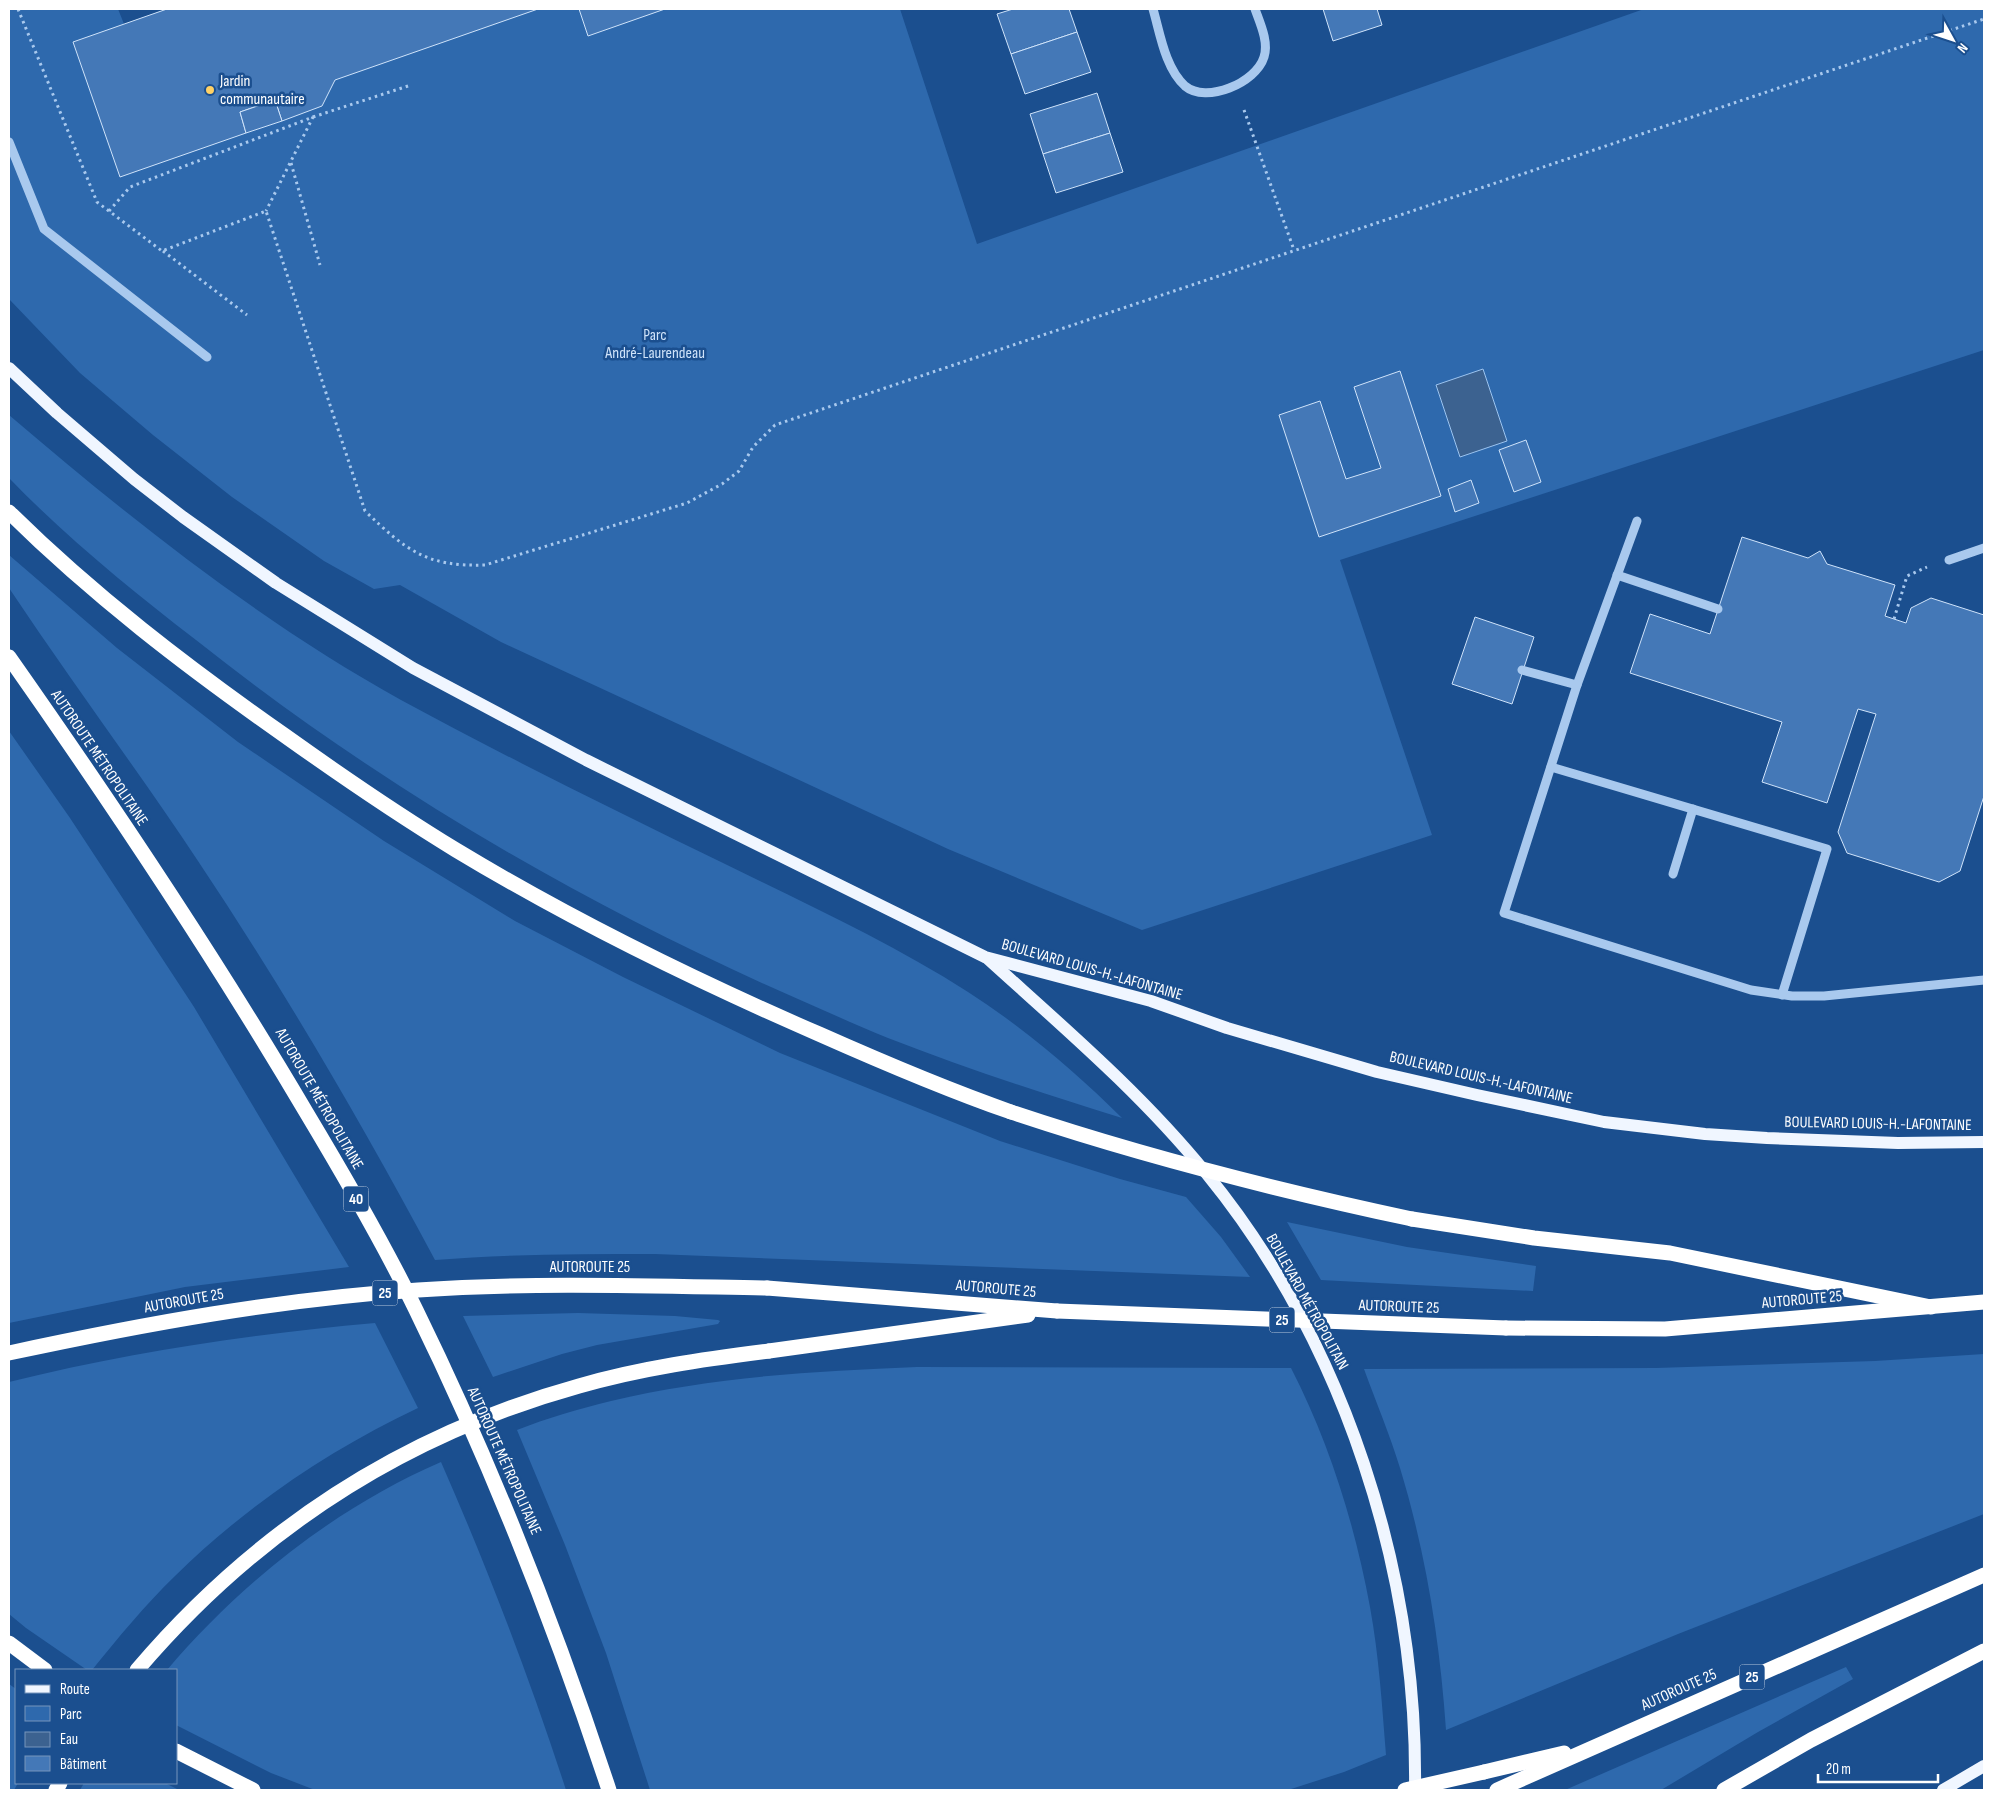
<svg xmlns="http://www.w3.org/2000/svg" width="1993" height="1799" font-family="'Sofia Sans Condensed',sans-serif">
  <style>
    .green { fill: #2e69ad }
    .water { fill: #3c6290; stroke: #9cc4f0 }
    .building { fill: #4478b7; stroke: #cfe3fa }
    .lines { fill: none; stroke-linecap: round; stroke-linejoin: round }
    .path { stroke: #a9c9ee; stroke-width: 3; stroke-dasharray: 2.5 4; stroke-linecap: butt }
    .minor { stroke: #a9c9ee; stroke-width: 9 }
    .major { stroke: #f0f6ff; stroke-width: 12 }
    .highway { stroke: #fff; stroke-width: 15 }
    .highway-bridge { stroke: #fff; stroke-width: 15 }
    .poi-dot { fill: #ffd166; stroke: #1b4f8f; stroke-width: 2 }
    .labels { text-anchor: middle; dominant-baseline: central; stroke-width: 5; stroke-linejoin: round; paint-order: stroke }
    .shield { fill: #1b4f8f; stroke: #bbcadd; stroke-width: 1 }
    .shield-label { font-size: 15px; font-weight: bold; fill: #fff }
    .poi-label { font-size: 16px; fill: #fff; stroke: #1b4f8f; text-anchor: start }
    .park-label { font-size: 16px; fill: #cfe3fa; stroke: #1b4f8f }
    .street-label { font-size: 16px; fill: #fff; stroke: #1b4f8f }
  </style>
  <rect width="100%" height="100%" fill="#1b4f8f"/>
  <g class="green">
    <path d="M9,9H118L124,24L167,9H900L977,244L1644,9H1984V350L1340,560L1432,835L1142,930L948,849L501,642L400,585L374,589L324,561L232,497L153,435L80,373L9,299Z"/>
    <path d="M9,415C132,520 259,621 401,700C506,757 614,810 721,862C804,903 890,942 968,992C1024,1028 1075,1071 1122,1118C1044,1094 965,1068 888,1038C858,1026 828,1012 798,999C583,905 380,786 196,640C131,590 66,537 9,478Z"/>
    <path d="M9,555L117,648L238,742L384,841L515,921L623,977L780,1053L1000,1141L1120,1179L1186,1197L1221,1237L1250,1277L655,1254C582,1254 508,1254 435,1260C362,1123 284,990 198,861C137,769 70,680 9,588Z"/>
    <path d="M9,731L70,818L194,1007L349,1267L185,1287L9,1323Z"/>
    <path d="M1287,1222L1407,1247L1536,1266L1533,1291L1321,1280Z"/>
    <path d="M578,1313L675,1316L718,1320L720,1321L718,1324L597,1345L562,1354L493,1377L463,1316Z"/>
    <path d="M375,1323L418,1408C329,1450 245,1507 175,1576C145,1605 118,1638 92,1670H87L26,1628L9,1614V1382C129,1352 252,1334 375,1323Z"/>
    <path d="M1984,1354V1514L1678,1634L1446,1730C1440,1642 1426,1553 1400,1468C1390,1435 1376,1402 1364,1369L1656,1368L1875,1361Z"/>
    <path d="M917,1367L1291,1368C1329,1442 1355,1525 1370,1607C1379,1656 1382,1705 1386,1755L1344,1772L1288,1790H650L606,1653L565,1545L517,1430C547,1418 579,1409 611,1401C711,1377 814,1371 917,1367Z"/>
    <path d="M441,1462C488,1569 530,1679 566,1790H315L271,1773L176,1725V1670H167C241,1583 335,1508 441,1462Z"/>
    <path d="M1846,1667L1853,1679L1758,1732L1661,1790H1565Z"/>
    <path d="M9,1684L16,1689V1783H18L14,1790H9Z"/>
    <path d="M84,1783H165L179,1790H80Z"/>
  </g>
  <path class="water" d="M1483,369L1507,441L1460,457L1436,385Z"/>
  <g class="building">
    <path d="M167,9H538L335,80L322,106L282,121L275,100L240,112L246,133L120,177L73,42Z"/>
    <path d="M579,9H665L588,36Z"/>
    <path d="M1013,9H1069L1077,32L1011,54L997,14Z"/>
    <path d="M1323,9H1377L1382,25L1333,41Z"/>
    <path d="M1077,32L1091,72L1025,94L1011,54Z"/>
    <path d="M1097,93L1110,133L1043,154L1030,114Z"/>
    <path d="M275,100L282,121L246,133L240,112Z"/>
    <path d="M1110,133L1123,172L1056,193L1043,154Z"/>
    <path d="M1400,371L1441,496L1319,537L1279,415L1320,401L1346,479L1381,468L1354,387Z"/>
    <path d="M1526,440L1541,482L1514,492L1499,450Z"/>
    <path d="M1471,480L1479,503L1455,512L1448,489Z"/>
    <path d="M1742,537L1808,558L1820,551L1827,564L1895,585L1885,616L1906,623L1911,608L1931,598L1984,615V796L1960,871L1939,882L1847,853L1838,832L1876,714L1858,709L1827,803L1762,782L1782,722L1630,673L1650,614L1710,634Z"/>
    <path d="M1475,617L1534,637L1512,704L1452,684Z"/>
  </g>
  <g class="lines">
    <g class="path">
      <path d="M18,9L97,202L162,251L266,211L365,511C406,550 426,567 485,565L687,503L722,484L739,471L753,447L775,425L1984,19"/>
      <path d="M1244,110L1294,250"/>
      <path d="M313,117L411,85"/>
      <path d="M291,163L320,265"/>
      <path d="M109,211L130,187L313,117L266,211"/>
      <path d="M163,251L247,315"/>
      <path d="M1894,619L1907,576L1927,567"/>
    </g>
    <g class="minor">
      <path d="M1153,9C1160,33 1165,68 1185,86C1206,104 1256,83 1264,57C1269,42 1260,23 1255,9"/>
      <path d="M9,142L44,229L207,357"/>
      <path d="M1637,521L1577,685L1504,913L1751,990L1792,996H1824L1984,980"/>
      <path d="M1949,560L1984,548"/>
      <path d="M1617,575L1718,609"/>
      <path d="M1522,670L1577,685"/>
      <path d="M1551,767L1827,849L1782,995"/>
      <path d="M1673,874L1693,809"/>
    </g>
    <g class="major">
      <path d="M9,368L57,413L134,479L183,517L276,583L413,668L586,760L985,957L1151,1001L1227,1028L1377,1072L1477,1095L1604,1122L1705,1134L1767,1138L1898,1143L1984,1142"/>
      <path d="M987,958C1063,1027 1141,1093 1206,1173C1345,1343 1418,1572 1415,1790"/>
      <path d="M1943,1790L1984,1766"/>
    </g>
    <g class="highway">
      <path d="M9,512C93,595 187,667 284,735C340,775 397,814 456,850C572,920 694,980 819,1034C882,1062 945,1089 1011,1112"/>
      <path d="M9,657C113,805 214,956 306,1112C345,1177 383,1242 416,1310C492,1465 555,1626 609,1790"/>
      <path d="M1412,1219L1534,1238L1670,1253L1931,1307"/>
      <path d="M767,1288L1057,1311"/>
      <path d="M1506,1328L1665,1329L1984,1302"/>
      <path d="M769,1351L1028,1315"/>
      <path d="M9,1643L45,1670"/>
      <path d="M176,1751L253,1790"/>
      <path d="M1484,1772L1564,1753"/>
      <path d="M56,1790L60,1783"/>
      <path d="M1497,1790L1984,1575"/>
      <path d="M1724,1790L1811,1740L1984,1651"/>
    </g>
    <g class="highway-bridge">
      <path d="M1011,1112C1142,1156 1276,1190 1412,1219"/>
      <path d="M1057,1311L1506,1328"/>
      <path d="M9,1353C144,1324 280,1299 418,1290C534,1282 650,1286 767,1288"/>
      <path d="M137,1670C256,1530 402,1435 579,1386C641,1368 706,1359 769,1351"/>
      <path d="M1405,1790L1484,1772"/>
    </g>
  </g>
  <circle class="poi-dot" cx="210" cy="90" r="5"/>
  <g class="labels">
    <g class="shield">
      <rect x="343.5" y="1186.5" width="25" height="25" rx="4"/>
      <rect x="372.5" y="1280.5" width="25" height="25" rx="4"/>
      <rect x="1269.5" y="1307.5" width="25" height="25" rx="4"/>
      <rect x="1739.5" y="1664.5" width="25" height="25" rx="4"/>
    </g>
    <g class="shield-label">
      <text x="356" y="1199">40</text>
      <text x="385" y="1293">25</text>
      <text x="1282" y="1320">25</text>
      <text x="1752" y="1677">25</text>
    </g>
    <g class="poi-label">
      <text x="220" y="81">Jardin<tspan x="220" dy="18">communautaire</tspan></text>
    </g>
    <g class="park-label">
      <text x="655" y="335">Parc<tspan x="655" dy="18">André-Laurendeau</tspan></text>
    </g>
    <g class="street-label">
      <text transform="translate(99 758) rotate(56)">AUTOROUTE MÉTROPOLITAINE</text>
      <text transform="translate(1092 970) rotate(16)">BOULEVARD LOUIS-H.-LAFONTAINE</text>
      <text transform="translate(1481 1078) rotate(13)">BOULEVARD LOUIS-H.-LAFONTAINE</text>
      <text transform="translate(319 1099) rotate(60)">AUTOROUTE MÉTROPOLITAINE</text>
      <text transform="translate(1878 1124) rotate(1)">BOULEVARD LOUIS-H.-LAFONTAINE</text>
      <text x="590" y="1267">AUTOROUTE 25</text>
      <text transform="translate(996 1289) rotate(5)">AUTOROUTE 25</text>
      <text transform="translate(1802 1300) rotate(-5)">AUTOROUTE 25</text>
      <text transform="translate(184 1301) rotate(-10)">AUTOROUTE 25</text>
      <text transform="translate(1307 1302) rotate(61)">BOULEVARD MÉTROPOLITAIN</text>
      <text transform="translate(1399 1307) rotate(2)">AUTOROUTE 25</text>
      <text transform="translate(504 1461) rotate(66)">AUTOROUTE MÉTROPOLITAINE</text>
      <text transform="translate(1679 1690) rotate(-24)">AUTOROUTE 25</text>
    </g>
  </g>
  <rect width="1993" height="1799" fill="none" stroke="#ffffff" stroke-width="20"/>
  <rect x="15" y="1669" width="162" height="115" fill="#1b4f8f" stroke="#7695bc"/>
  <rect x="25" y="1685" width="25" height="8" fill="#f0f6ff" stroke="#7695bc"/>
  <text x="60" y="1694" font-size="15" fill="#ffffff">Route</text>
  <rect x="25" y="1706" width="25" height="15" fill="#2e69ad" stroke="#7695bc"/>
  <text x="60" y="1719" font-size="15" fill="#ffffff">Parc</text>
  <rect x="25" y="1732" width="25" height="15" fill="#3c6290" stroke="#7695bc"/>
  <text x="60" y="1744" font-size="15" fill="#ffffff">Eau</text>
  <rect x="25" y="1756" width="25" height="15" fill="#4478b7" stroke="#7695bc"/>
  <text x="60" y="1769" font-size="15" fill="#ffffff">Bâtiment</text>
  <g transform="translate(1953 40) rotate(130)" stroke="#1b4f8f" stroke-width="4" paint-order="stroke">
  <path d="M0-4L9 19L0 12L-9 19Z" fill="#ffffff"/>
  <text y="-8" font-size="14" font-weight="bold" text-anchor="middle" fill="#ffffff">N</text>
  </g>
  <path d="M1818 1774v8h120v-8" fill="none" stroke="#ffffff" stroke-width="2.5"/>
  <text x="1826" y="1774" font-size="15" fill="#ffffff" stroke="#1b4f8f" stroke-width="4" paint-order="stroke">20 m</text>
</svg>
